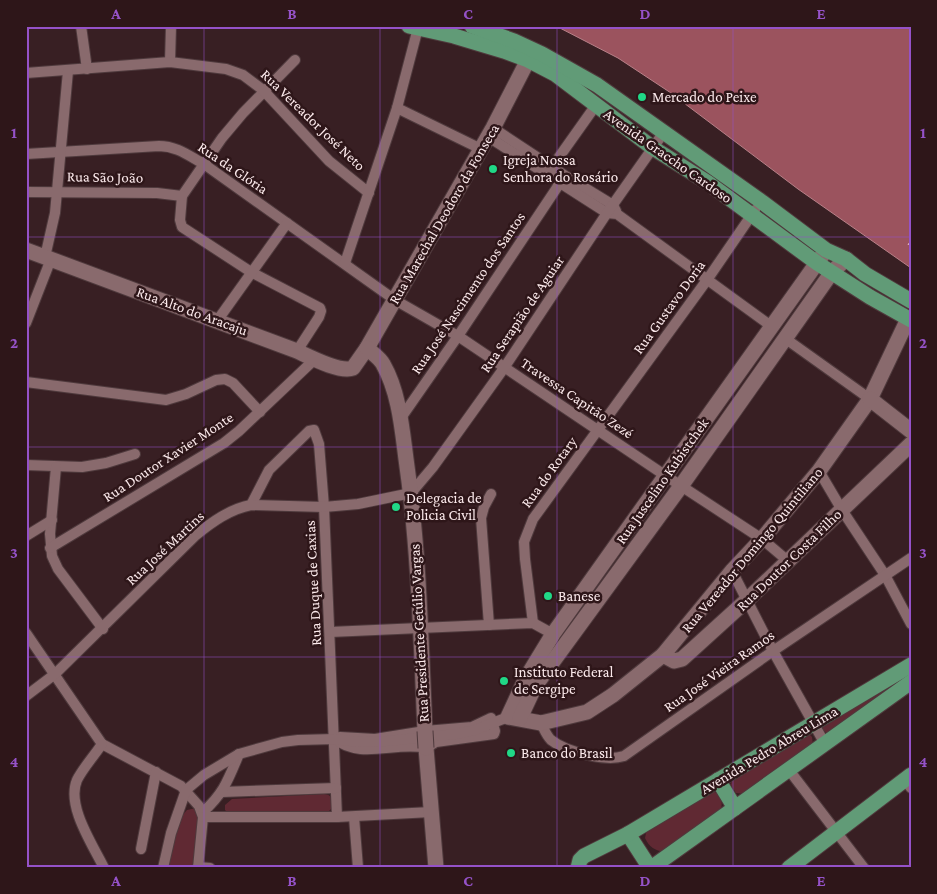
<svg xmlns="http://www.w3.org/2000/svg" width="937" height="894" font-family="'Crimson Pro',serif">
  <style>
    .green { fill: #602933 }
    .water { fill: #9b535e; stroke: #b88088 }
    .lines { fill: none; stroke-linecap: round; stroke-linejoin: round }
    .ferry { stroke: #f2c6ca; stroke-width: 1; stroke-dasharray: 6 5; stroke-linecap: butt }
    .street-casing { stroke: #4f3a3d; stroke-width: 12 }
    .secondary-casing { stroke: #4f3a3d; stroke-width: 17 }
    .primary-casing { stroke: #4f3a3d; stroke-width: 17 }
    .street { stroke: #896a6d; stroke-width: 10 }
    .secondary { stroke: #896a6d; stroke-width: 15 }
    .primary { stroke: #619b77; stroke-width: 15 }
    .secondary-bridge-casing { stroke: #4f3a3d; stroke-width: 17; stroke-linecap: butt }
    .secondary-bridge { stroke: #896a6d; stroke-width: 15 }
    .grid { fill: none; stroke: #9552c8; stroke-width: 1; stroke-opacity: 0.55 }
    .poi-dot { fill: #20d887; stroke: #2e1619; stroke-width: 2 }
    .labels { text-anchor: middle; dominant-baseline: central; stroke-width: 5; stroke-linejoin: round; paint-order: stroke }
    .poi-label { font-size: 15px; fill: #fbe9eb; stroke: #2e1619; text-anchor: start }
    .street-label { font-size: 15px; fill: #fbe9eb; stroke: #2e1619 }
    .neatline { fill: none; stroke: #9552c8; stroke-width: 2 }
    .grid-label { font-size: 16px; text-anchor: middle; font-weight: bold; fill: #9552c8 }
  </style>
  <rect width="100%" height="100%" fill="#381f23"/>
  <g class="green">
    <path d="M911,674V677L828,734L823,730V724Z"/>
    <path d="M809,734L812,737L813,745L745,794L736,793L731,785L732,777Z"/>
    <path d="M710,790C721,794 723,799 721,810L665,852C654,850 650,848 645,838L647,829Z"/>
    <path d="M324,794C333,795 332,800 332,808L328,812L229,814L225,810V805L232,799Z"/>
    <path d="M196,808L198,815L194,868H168L180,818L187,810Z"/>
  </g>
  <path class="water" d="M556,26H911V268L798,189L668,91L618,58Z"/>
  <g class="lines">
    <path class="ferry" d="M908,245L911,240"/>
    <g class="street-casing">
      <g id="street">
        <path d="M81,26L87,69"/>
        <path d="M295,60L243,113L222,138L204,164L182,196L180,220L182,227L251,272L320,308L321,311L319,317L297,351"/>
        <path d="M170,62L171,26"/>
        <path d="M26,73L170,62L226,69L243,75L263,90L329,161L369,193"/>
        <path d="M397,108L481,149"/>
        <path d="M493,128L564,175L613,205L616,211"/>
        <path d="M487,136L607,213L617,214L771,326"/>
        <path d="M26,154L159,146C177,146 189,156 204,164L395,300L458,336L666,476L762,539L788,561"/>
        <path d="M552,167L596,105"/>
        <path d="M26,192L157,193L182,196"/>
        <path d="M45,257L55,213L68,71"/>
        <path d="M345,263L397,108L418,28"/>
        <path d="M217,321L287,223"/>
        <path d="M26,323L51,259"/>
        <path d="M786,339L870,399"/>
        <path d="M26,382L166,400L186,394L216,380L225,379L233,383L260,412"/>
        <path d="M401,418L458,336L560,183"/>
        <path d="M26,465L82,467L106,463L135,454"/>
        <path d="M56,467L50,534L52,556L58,569L103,629"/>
        <path d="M819,471L842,510L885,575L911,624"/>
        <path d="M251,505L269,470L309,431L314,430L319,444L324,507L337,817"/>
        <path d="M26,536L52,520"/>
        <path d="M50,548L224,443L239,431L315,359"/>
        <path d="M732,571L773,651L825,744"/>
        <path d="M533,623L525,559L524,542L533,519L707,280L755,210"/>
        <path d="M489,625L481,518L484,507L491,494"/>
        <path d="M330,632L533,623L553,634"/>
        <path d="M26,633L102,744L181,786L199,806L203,817L198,868"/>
        <path d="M26,696L55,674L196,535C212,522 230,509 251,505L324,507L358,504L411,493L433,467L504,368L607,213L664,132"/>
        <path d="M491,718L495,731L494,734L436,742L426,748C397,741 360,760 335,739L340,737L375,739L425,731L472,727Z"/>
        <path d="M541,723C544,729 546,735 551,740C566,752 606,762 624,756L773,651L911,558"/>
        <path d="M102,744C94,756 83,768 77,780C66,806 93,845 104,868"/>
        <path d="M789,770L864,868"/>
        <path d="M905,780L911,788"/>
        <path d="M222,792L336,788"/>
        <path d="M203,812C224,793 228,780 239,754"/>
        <path d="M203,817H337L431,812"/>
        <path d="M354,817L358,868"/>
        <path d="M141,849L156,772"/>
        <path d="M198,867L210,868"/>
        <path d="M163,868L171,833L186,790L204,775L239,754L282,742L298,740L335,739L357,742L387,741L456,734L475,730L508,717"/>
      </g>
    </g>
    <g class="secondary-casing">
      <g id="secondary">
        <path d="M26,250L297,351C310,357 340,373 353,368L367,348L493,128L528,60"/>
        <path d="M824,253L553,634L525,680L508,717L541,723L587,712L613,695L663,655L732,571L762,539L819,471L870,399L908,319"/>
        <path d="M367,348C372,353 380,358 383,364C399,392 402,428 406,459C419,549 421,641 425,731"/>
        <path d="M870,399L911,431"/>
        <path d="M663,655L674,661L682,659L747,600L911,444"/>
        <path d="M520,718L535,686L681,486L832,272L846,259"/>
        <path d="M426,748L436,868"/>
      </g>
    </g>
    <g class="primary-casing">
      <g id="primary">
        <path d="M409,26L454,36L504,51L528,60L555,74L653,148L707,182L817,263L870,297L911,320"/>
        <path d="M472,26L514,41L542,54L597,85L762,202L826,250L846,259L865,274L911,301"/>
        <path d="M718,780L735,808"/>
        <path d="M628,834L650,868"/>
        <path d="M578,868L580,860L584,856L628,834L911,665"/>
        <path d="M651,868L911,682"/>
        <path d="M789,868L911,775"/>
      </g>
    </g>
    <use href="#street" class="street"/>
    <use href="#secondary" class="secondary"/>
    <use href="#primary" class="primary"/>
    <g class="secondary-bridge-casing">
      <path id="secondary-bridge" d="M425,731L426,748"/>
    </g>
    <use href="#secondary-bridge" class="secondary-bridge"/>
  </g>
  <path class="grid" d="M204,26V868M380,26V868M557,26V868M733,26V868M26,237H911M26,447H911M26,657H911"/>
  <g class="poi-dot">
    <circle cx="642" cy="97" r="5"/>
    <circle cx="493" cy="169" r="5"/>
    <circle cx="396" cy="507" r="5"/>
    <circle cx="548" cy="596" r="5"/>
    <circle cx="504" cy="681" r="5"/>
    <circle cx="511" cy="753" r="5"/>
  </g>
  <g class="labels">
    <g class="poi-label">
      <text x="652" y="97">Mercado do Peixe</text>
      <text x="503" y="160">Igreja Nossa<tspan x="503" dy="17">Senhora do Rosário</tspan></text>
      <text x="406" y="498">Delegacia de<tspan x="406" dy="17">Policia Civil</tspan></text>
      <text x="558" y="596">Banese</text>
      <text x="514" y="672">Instituto Federal<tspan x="514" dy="17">de Sergipe</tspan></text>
      <text x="521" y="753">Banco do Brasil</text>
    </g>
    <g class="street-label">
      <text transform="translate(313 120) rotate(44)">Rua Vereador José Neto</text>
      <text transform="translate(668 156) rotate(35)">Avenida Graccho Cardoso</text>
      <text transform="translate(233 168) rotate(34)">Rua da Glória</text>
      <text transform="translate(105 177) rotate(1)">Rua São João</text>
      <text transform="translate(444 214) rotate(-60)">Rua Marechal Deodoro da Fonseca</text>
      <text transform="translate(468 293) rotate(-56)">Rua José Nascimento dos Santos</text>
      <text transform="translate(669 307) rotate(-54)">Rua Gustavo Doria</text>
      <text transform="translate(192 311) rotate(20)">Rua Alto do Aracaju</text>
      <text transform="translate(522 314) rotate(-56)">Rua Serapião de Aguiar</text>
      <text transform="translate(577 398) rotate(34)">Travessa Capitão Zezé</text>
      <text transform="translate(168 457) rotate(-33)">Rua Doutor Xavier Monte</text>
      <text transform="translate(549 472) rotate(-54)">Rua do Rotary</text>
      <text transform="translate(662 481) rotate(-55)">Rua Juscelino Kubistchek</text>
      <text transform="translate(165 548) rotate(-43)">Rua José Martins</text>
      <text transform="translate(752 550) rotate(-50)">Rua Vereador Domingo Quintiliano</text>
      <text transform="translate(789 560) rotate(-44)">Rua Doutor Costa Filho</text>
      <text transform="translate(313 583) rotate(-93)">Rua Duque de Caxias</text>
      <text transform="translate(419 633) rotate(-93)">Rua Presidente Getúlio Vargas</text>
      <text transform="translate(719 671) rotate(-35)">Rua José Vieira Ramos</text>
      <text transform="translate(769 750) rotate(-31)">Avenida Pedro Abreu Lima</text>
    </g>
  </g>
  <rect width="937" height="894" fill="none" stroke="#2e1619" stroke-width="55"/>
  <rect x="28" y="28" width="882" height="838" class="neatline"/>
  <g class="grid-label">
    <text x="116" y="19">A</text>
    <text x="292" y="19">B</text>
    <text x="468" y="19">C</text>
    <text x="645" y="19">D</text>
    <text x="821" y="19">E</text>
    <text x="14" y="138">1</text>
    <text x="923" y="138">1</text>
    <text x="14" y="348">2</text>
    <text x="923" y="348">2</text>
    <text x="14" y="558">3</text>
    <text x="923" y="558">3</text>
    <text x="14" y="767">4</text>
    <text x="923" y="767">4</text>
    <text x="116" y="886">A</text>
    <text x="292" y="886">B</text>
    <text x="468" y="886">C</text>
    <text x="645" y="886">D</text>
    <text x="821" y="886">E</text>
  </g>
</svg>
